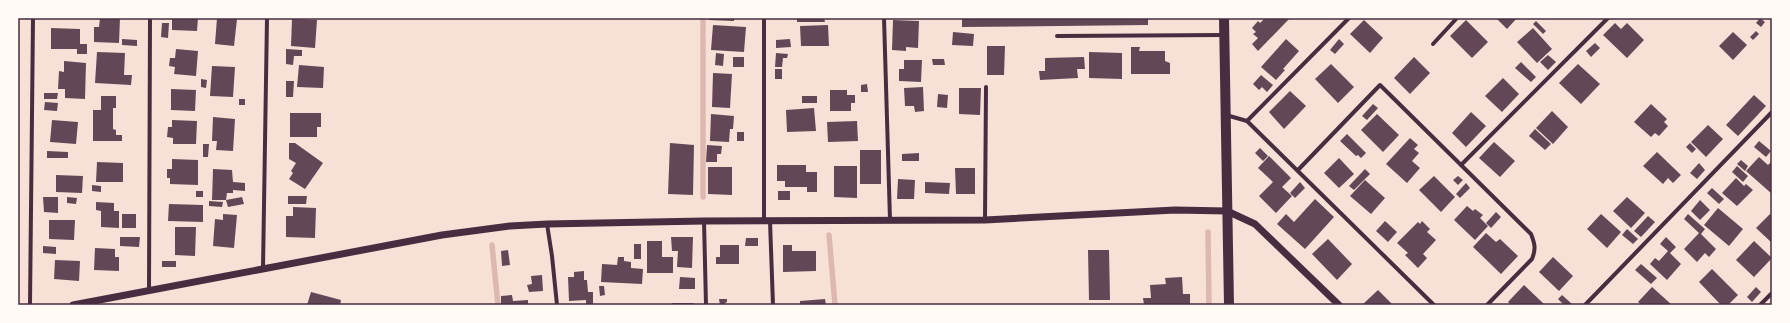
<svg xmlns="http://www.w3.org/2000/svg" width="1790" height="323" font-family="'Noto Sans',sans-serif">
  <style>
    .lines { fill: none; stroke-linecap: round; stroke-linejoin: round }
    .stream { stroke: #dcb8b0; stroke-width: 5.5 }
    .building { fill: #644757 }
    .minor { stroke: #4a2c40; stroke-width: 4 }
    .tertiary { stroke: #4a2c40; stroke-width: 7 }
    .primary { stroke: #4a2c40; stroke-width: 10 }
    .neatline { fill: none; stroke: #4a2c40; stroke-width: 1.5 }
  </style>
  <rect width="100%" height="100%" fill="#f7e1d7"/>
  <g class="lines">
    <g class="stream">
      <path d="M703,18V197"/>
      <path d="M1208,232L1209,305"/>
      <path d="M829,235L835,305"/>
      <path d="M492,245L498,305"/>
    </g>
  </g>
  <g class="building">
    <path d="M100,18H120L119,43L94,42V27H99Z"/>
    <path d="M172,18H198L197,31L172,30Z"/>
    <path d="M217,18L237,19L234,46L215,44Z"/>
    <path d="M709,18H734V21L709,20Z"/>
    <path d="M797,18H824L825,22H797Z"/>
    <path d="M962,18H1148V25L962,27Z"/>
    <path d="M1265,18H1290L1258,51L1252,44L1258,38L1253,34L1256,32L1252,28L1258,21L1260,23Z"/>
    <path d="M1496,18H1517L1507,29Z"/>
    <path d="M1760,18L1765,22L1761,27L1756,23Z"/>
    <path d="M292,19L317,20L315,48L291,46Z"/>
    <path d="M893,20L919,21L918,48L906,47V51L892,50Z"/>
    <path d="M1364,20L1383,38L1370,53L1350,34Z"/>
    <path d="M1466,20L1488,42L1472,58L1450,36Z"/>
    <path d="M1536,21L1546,31L1543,34L1533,24Z"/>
    <path d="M162,23H169L168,38L161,37Z"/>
    <path d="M1615,23L1621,29L1627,23L1644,40L1627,58L1603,35Z"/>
    <path d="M713,25L746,27L744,52L711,50Z"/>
    <path d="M828,25L829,46H801L800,26Z"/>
    <path d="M51,28L80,29V44H87V54H77V49H51Z"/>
    <path d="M1533,28L1552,49L1537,63L1517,42Z"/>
    <path d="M1756,31L1759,34L1753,40L1750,37Z"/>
    <path d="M953,32L974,34L973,46L952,45Z"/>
    <path d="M1733,32L1747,45L1733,60L1719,46Z"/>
    <path d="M122,39L137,40V46L122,45Z"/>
    <path d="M790,39L791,47L776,48V40Z"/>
    <path d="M1286,39L1299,51L1283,69L1285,70L1276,80L1261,67Z"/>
    <path d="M1339,39L1344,44L1335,54L1330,50Z"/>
    <path d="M1595,43L1600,48L1591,57L1586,51Z"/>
    <path d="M987,46H1005L1004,75H987Z"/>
    <path d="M1131,47H1140L1139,51H1165V61L1170,63V74H1131Z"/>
    <path d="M176,49L198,51L196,76L174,74L175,67L169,66L170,58H175Z"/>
    <path d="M286,49L302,50V56H294L293,65L286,64Z"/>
    <path d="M97,52L125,53L124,75H132L131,85L95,83Z"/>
    <path d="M1089,52L1122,53V79L1089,78Z"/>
    <path d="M716,53L724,54L723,66L715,65Z"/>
    <path d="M776,53L788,54L787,58H783L782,67H775Z"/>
    <path d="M1548,55L1556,62L1548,70L1540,62Z"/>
    <rect x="733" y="57" width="11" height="10"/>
    <path d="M1084,57L1085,69H1077L1078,78L1040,80L1039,71H1045V58Z"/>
    <path d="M1414,57L1430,73L1410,94L1394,78Z"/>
    <path d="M932,59H944L945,65H933Z"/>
    <path d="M904,60H922L921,82L899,81V69H904Z"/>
    <path d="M64,61L86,63L85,99L65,98V89H58L59,71L64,72Z"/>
    <path d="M1521,62L1536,77L1531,82L1515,68Z"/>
    <path d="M1331,64L1354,87L1338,103L1315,79Z"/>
    <path d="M1578,64L1600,84L1581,104L1559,83Z"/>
    <path d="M299,65L324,67L323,88L297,87Z"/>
    <path d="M212,66L235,67L233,97L210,96Z"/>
    <rect x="775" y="69" width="7" height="10"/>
    <path d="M713,73L732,74L730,108L712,107Z"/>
    <path d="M1261,75L1273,85L1267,92L1262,87L1259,90L1253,84Z"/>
    <path d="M1503,78L1519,94L1502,112L1485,96Z"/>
    <path d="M201,79L207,80L206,88L201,87Z"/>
    <path d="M286,81H294L293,97H286Z"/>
    <path d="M867,84L868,92H861V85Z"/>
    <path d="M923,87L924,111L915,112L914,106H905L904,88Z"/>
    <path d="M959,88H981L980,115L959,114Z"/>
    <path d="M171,89L196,90L195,111L171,110Z"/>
    <path d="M830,90H847V95H855V103H851V111H830Z"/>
    <path d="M1290,91L1306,106L1284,129L1269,112Z"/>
    <path d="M44,93H58L57,99H44Z"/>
    <path d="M938,94L948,95L947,108L937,107Z"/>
    <path d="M1754,95L1766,106L1738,136L1726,125Z"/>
    <path d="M101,96H116V108H113V129L116,130V135H122V141H93V110H101Z"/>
    <rect x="802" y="96" width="15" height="7"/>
    <rect x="239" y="99" width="6" height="6"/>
    <path d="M45,102L58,103L57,111L44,110Z"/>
    <path d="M1373,104L1378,108L1367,120L1362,116Z"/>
    <path d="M1651,104L1667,119L1664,122L1668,126L1659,136L1655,133L1651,137L1634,122Z"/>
    <path d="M814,108L816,131L787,132L786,110Z"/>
    <path d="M1552,111L1568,127L1553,144L1536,128Z"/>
    <path d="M1471,112L1486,126L1466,147L1452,133Z"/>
    <path d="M290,113H321V127H317V137H290Z"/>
    <path d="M711,114L734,116L733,129H730L729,142L710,141Z"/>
    <path d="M1377,114L1399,135L1383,152L1361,130Z"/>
    <path d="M213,117L235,119L233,151L216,150L217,141H212Z"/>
    <path d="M52,120L78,122L76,144L50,142Z"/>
    <path d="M172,120L197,121L196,144H173V138L167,137L168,127H172Z"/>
    <path d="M857,121L858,141L828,142L827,122Z"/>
    <path d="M1708,125L1723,139L1706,157L1691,142Z"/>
    <path d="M1535,129L1551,144L1545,150L1529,136Z"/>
    <rect x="737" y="132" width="7" height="9"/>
    <path d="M1347,134L1366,153L1361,158L1358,155L1356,156L1340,141Z"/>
    <path d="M1410,138L1418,145L1414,149L1419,153L1412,161L1420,168L1407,183L1386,164Z"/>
    <path d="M1759,141L1771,151L1766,157L1754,147Z"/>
    <path d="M1494,142L1515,161L1500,177L1479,158Z"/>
    <path d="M289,143H295L323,163L305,189L289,179L293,173L291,171L296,163L289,159Z"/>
    <path d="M670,143L694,145L693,195L668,194Z"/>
    <path d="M1690,143L1696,149L1692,153L1686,147Z"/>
    <path d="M203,144H209L208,157H203Z"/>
    <path d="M707,145L722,146L721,154H717V162H706Z"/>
    <path d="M1260,148L1268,156L1263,161L1255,153Z"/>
    <rect x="860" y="150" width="21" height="34"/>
    <path d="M47,151L68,152V158H47Z"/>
    <path d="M1657,152L1681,175L1673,183L1668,178L1663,184L1643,166Z"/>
    <path d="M919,153V161H902V154Z"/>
    <path d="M1269,156L1291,178L1282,187L1292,196L1276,213L1259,196L1273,182L1258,168Z"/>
    <path d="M1759,157L1768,165L1772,161V194L1746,171Z"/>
    <path d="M1339,158L1354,174L1339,188L1324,173Z"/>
    <path d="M172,159L198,160V185L170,184V178H167V169H172Z"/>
    <path d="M1741,160L1748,166L1745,171L1737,164Z"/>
    <path d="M97,162L123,163V182H96Z"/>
    <path d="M1699,163L1705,170L1697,179L1690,173Z"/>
    <path d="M777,165H806V172H817V192H807V187H785V181H777Z"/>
    <path d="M834,166H857V198L834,197Z"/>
    <path d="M1737,166L1748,176L1743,182L1732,172Z"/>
    <path d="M708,167H732V195L708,194Z"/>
    <path d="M955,168H975V194H956Z"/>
    <path d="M213,169L232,170L233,182L245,183V191L233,190V193H227L226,200H212Z"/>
    <path d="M1365,169L1370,174L1354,190L1349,186Z"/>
    <path d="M56,175L83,176L82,193L56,192Z"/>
    <path d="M1434,176L1455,197L1441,212L1419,190Z"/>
    <path d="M1458,176L1463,180L1458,185L1453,180Z"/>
    <path d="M1736,178L1744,186L1746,184L1753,190L1737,206L1722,193Z"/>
    <path d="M898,179L915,180L914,199H897Z"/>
    <path d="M1365,180L1385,198L1371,214L1350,196Z"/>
    <path d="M925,182L950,183L949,194L925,193Z"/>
    <path d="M1300,182L1305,188L1295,198L1290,193Z"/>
    <path d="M1466,183L1470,188L1460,198L1456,194Z"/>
    <path d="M92,185L101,186V192L92,191Z"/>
    <path d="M1712,188L1724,199L1719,204L1707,193Z"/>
    <rect x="196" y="191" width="7" height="6"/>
    <rect x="778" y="191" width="12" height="9"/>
    <path d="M288,196H307L306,204H288Z"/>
    <path d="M43,197H58V213L44,212Z"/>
    <path d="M67,197L77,198L76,204L67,203Z"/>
    <path d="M242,197L244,204L228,207L226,200Z"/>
    <path d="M1627,197L1645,213L1631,228L1613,211Z"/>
    <path d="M1315,199L1334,217L1305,249L1277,224L1286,214L1294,222Z"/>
    <path d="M1700,200L1710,210L1700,220L1691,211Z"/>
    <path d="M209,201L223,202L222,207L209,206Z"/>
    <path d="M96,202L114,203V211H119V228L101,227V211L96,210Z"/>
    <path d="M169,204L203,205V222L168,221Z"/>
    <path d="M1467,206L1473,211L1475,209L1483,215L1480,218L1488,226L1475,240L1454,220Z"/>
    <path d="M293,207L316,208L315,238L286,237V216H293Z"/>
    <path d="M1718,208L1743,229L1729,246L1704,225Z"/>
    <path d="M1496,212L1501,217L1491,228L1486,223Z"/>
    <rect x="122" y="214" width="14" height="14"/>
    <path d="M223,214L237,215L234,248L213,246L215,219L223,220Z"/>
    <path d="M1601,214L1621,232L1607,248L1587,229Z"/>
    <path d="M1688,214L1705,229L1701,234L1716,249L1709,257L1705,253L1697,262L1684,249L1699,233L1684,219Z"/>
    <path d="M1770,214L1772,216V243L1756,228Z"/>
    <path d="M1648,216L1655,222L1641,237L1634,231Z"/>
    <path d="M49,220H75L74,240L49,239Z"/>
    <path d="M1385,221L1397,232L1388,242L1376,231Z"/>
    <path d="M1422,221L1430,229L1427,232L1436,240L1423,254L1427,258L1418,268L1405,255L1408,253L1397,243L1418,222L1420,224Z"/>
    <path d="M175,227H196L195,256L175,255Z"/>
    <path d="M1627,229L1638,239L1633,244L1622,235Z"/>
    <path d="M1486,233L1496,242L1500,239L1518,256L1501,274L1473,247Z"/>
    <path d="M120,237H140L139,247L120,246Z"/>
    <path d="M671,237H693L692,268L677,267L678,251H672Z"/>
    <path d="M1666,237L1676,247L1670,253L1681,264L1667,280L1650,264L1655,258L1659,261L1668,251L1660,244Z"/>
    <path d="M746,238H758V246H745Z"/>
    <path d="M1328,239L1352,264L1337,280L1312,254Z"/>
    <path d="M647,241H662V257H673V273H647Z"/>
    <path d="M1754,241L1772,258L1754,277L1736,260Z"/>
    <rect x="634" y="244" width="7" height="15"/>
    <path d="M720,245H739V264H716V257H720Z"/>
    <path d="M783,245H792V251H816V271L783,272Z"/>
    <path d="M43,246L56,247V254L43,253Z"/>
    <path d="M95,248L115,249V257H119V271L94,270Z"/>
    <path d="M508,250L510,265L502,266L501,251Z"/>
    <path d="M1088,250H1109L1110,300H1089Z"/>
    <path d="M618,257H624V261L631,262V268L643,269L642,284L601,282L602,264L617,265Z"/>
    <path d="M1553,257L1573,276L1559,291L1539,272Z"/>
    <path d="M55,260L80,261L79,281L54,279Z"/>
    <rect x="162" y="261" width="14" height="6"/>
    <path d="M1641,264L1657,278L1651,284L1635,270Z"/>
    <path d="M1712,269L1738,295L1728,305H1721L1699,282Z"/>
    <path d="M584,271V280H587L588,292H593V304H586V300L569,301L568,277H574V272Z"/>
    <path d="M542,275L543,291L529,292L527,285L532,284L531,276Z"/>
    <path d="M680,277L695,278V289H679Z"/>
    <path d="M1182,277L1183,294H1190V305H1144L1143,298H1151L1150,285L1166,284L1165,278Z"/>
    <path d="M1524,285L1545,305H1511L1508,302Z"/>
    <path d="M599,286H604L605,295L600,296Z"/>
    <path d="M1652,287L1672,305H1642L1638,302Z"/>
    <path d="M1756,287L1761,292L1752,302L1747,297Z"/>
    <path d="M1378,290L1393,305H1362Z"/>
    <path d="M311,292L341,300L340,305H307Z"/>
    <path d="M512,295L513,301L528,300V305H501V296Z"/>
    <path d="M1562,295L1572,304L1571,305H1564L1558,299Z"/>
    <path d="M719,299H727V302L725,303V305H720Z"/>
    <path d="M825,299L826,305H800V301Z"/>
    <rect x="672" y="303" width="22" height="2"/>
  </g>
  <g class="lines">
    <g class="minor">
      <path d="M884,18L890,220"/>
      <path d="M1057,36L1225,35"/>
      <path d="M1433,44L1457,18"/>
      <path d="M1226,115L1247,121L1434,305"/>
      <path d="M1247,121L1349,18"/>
      <path d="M1461,165L1608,18"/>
      <path d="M1298,170L1380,85L1531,234C1535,244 1536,249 1532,259L1487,305"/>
      <path d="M985,220L986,87"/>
      <path d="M704,221L706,305"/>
      <path d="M764,221V18"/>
      <path d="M770,221L773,305"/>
      <path d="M547,224L552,256L557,305"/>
      <path d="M263,268L267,18"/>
      <path d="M149,291L150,18"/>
      <path d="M30,305L33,18"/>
      <path d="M1585,305L1772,112"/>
      <path d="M1760,305L1772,293"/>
    </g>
    <path class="tertiary" d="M73,305L442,235L510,226L547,224L704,221L985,220L1175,210L1227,211L1255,224L1339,305"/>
    <path class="primary" d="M1224,18L1229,305"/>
  </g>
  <rect width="1790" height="323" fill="none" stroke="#fffaf5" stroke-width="38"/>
  <rect x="19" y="19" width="1752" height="285" class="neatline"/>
</svg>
